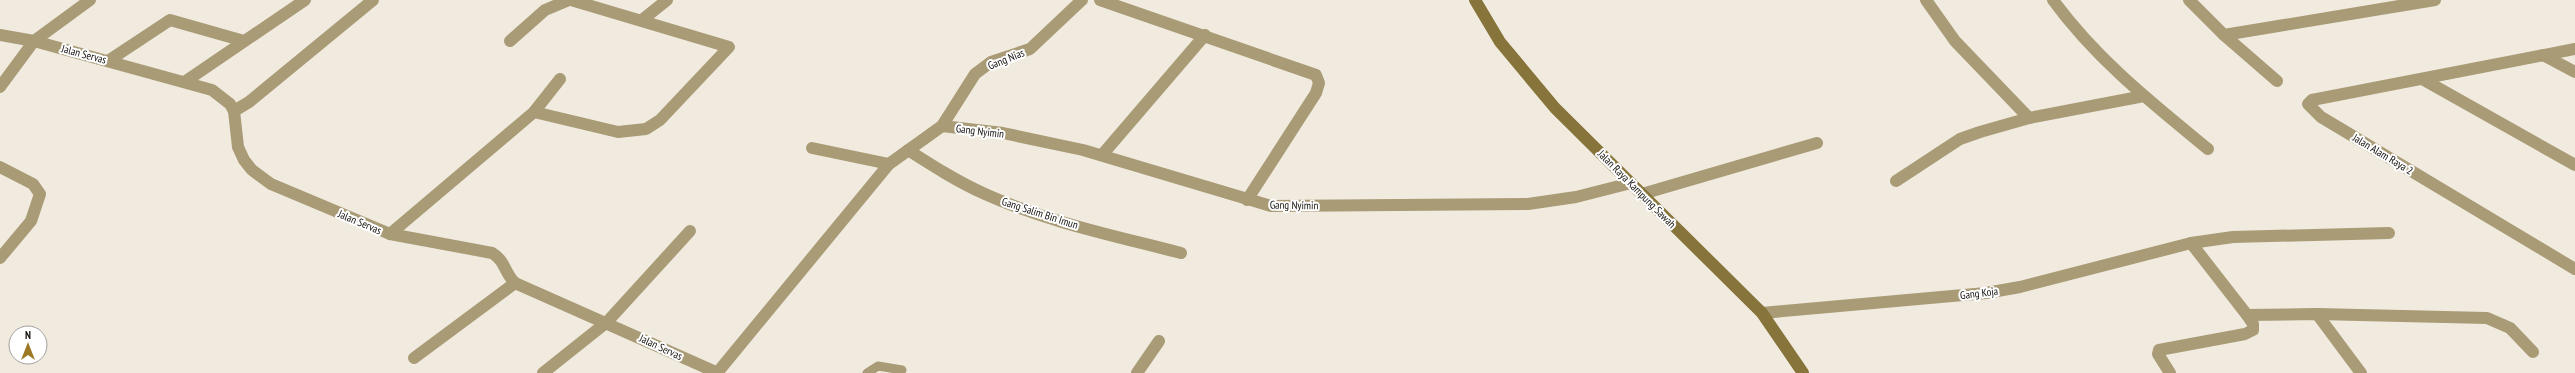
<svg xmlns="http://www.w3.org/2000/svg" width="2575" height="373" font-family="'PT Sans Narrow',sans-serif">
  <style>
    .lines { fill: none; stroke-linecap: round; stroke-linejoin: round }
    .lane { stroke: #a89b76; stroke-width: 9 }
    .street { stroke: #a89b76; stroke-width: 12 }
    .secondary { stroke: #87743a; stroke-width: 12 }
    .labels { text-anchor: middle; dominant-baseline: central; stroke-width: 4; stroke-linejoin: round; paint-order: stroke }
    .street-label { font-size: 11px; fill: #13110d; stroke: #fff }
  </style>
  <rect width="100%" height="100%" fill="#f1ebdf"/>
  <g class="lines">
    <path class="lane" d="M867,373L878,366L902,370"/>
    <g class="street">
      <path d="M1100,0L1316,75L1319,83L1316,93L1247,200"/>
      <path d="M1926,0L1955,41L2029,118"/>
      <path d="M2053,0C2096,59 2152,103 2208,149"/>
      <path d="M2189,0L2224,35L2435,0"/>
      <path d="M642,20L667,0"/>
      <path d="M0,35L34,41L212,90L230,104L234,111L238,147L244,160L252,170L271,184L390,234L492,253C506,261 504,273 515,283L718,373"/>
      <path d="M2224,35L2277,81"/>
      <path d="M510,41L545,10L569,0"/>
      <path d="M2575,49L2312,100L2308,104L2321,117L2575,269"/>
      <path d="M2543,55L2575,72"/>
      <path d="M108,61L170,20L244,41"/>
      <path d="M2424,80L2575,165"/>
      <path d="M186,81L305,0"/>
      <path d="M0,87L34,41L90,0"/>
      <path d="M234,111L249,102L373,0"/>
      <path d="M534,112L560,79"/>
      <path d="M942,126L1003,133L1083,150L1271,206L1528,204L1576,197L1631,183"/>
      <path d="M812,148L889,164"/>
      <path d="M908,150C933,166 958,182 985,194C1047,222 1116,236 1181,253"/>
      <path d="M1102,155L1205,35"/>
      <path d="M0,167L33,184L40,194L31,221L0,258"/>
      <path d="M1896,181L1960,139L1980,132L2029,118L2144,96"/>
      <path d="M1642,194L1817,143"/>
      <path d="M390,234L534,112L618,132L646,129L660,120L729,47L571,0"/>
      <path d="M2191,243L2247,315L2317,314L2487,318L2510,328L2533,352"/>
      <path d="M1762,313L1986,293L2020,287L2191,243L2233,237L2389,233"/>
      <path d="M2317,314L2361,373"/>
      <path d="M414,358L515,283"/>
      <path d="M543,373L607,322L690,231"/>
      <path d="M717,373L889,164L942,126L975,74L991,62L1030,49L1082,0"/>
      <path d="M1137,373L1159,341"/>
      <path d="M2170,373L2158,354L2159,350L2245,334L2253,330V324L2247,315"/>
    </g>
    <path class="secondary" d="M1475,0L1500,42L1555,108L1762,313L1803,373"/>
  </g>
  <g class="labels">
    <g class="street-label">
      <text transform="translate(84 54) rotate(15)">Jalan Servas</text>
      <text transform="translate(1006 59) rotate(-22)">Gang Nias</text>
      <text transform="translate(980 131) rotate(7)">Gang Nyimin</text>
      <text transform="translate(2383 154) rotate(31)">Jalan Alam Raya 2</text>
      <text transform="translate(1637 189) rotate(45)">Jalan Raya Kampung Sawah</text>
      <text transform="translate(1294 205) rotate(1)">Gang Nyimin</text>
      <text transform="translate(1040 213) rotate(18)">Gang Salim Bin Imun</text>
      <text transform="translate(360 222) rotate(23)">Jalan Servas</text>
      <text transform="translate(1979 293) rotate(-7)">Gang Koja</text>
      <text transform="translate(661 347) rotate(25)">Jalan Servas</text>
    </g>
  </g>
  <g transform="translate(28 345)"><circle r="19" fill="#ffffff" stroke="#a1a09e"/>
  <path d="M0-3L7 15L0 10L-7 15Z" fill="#9c7a25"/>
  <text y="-6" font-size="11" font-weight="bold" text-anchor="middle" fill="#13110d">N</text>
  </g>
</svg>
